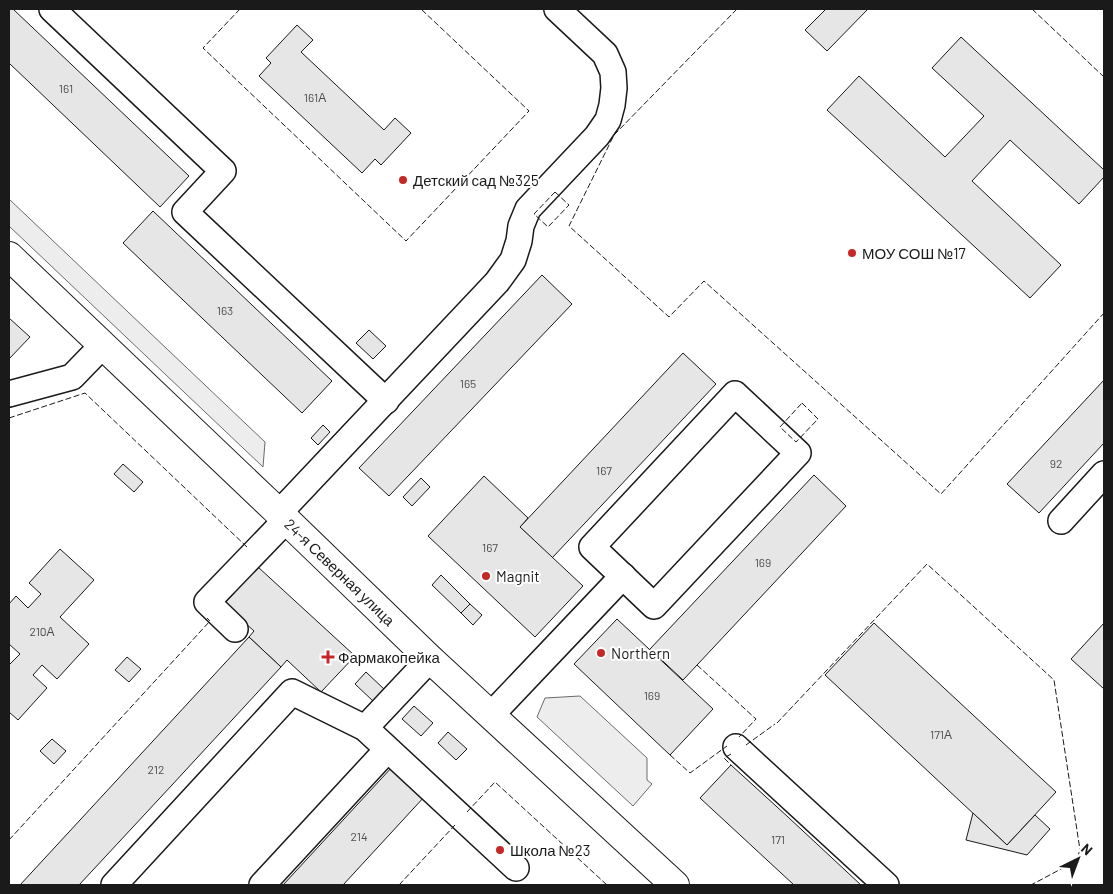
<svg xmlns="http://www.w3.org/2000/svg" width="1113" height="894" font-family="Barlow,sans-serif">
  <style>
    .parking { fill: #ededed; stroke: #6a6a6a }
    .building { fill: #e6e6e6; stroke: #1a1a1a }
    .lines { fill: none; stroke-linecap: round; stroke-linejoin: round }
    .minor-casing { stroke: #1a1a1a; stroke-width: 28 }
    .major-casing { stroke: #1a1a1a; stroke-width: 30 }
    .minor { stroke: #fff; stroke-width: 25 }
    .major { stroke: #fff; stroke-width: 28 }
    .fence { stroke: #1a1a1a; stroke-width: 1; stroke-dasharray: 6 2.5; stroke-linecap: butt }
    .poi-dot { fill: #c62828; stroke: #fff; stroke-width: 2 }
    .labels { text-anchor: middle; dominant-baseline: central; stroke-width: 4; stroke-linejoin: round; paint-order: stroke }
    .number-label { font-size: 12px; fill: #4d4d4d }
    .poi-label { font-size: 15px; fill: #1a1a1a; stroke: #fff; text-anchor: start }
    .street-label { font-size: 15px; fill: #1a1a1a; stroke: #fff }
  </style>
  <rect width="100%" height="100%" fill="#fff"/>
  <g class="parking">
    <path d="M9,199L265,442L263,467L9,226Z"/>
    <path d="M580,696L647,758V780L652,784L633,806L537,717L545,698Z"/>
  </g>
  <g class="building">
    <path d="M9,9H13L189,176L160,207L9,63Z"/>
    <path d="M826,9H868L827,51L805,30Z"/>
    <path d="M297,25L313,40L301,52L384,130L395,118L411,133L381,165L375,159L362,173L259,76L271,63L266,58Z"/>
    <path d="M961,37L1104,170V177L1079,204L1010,140L972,181L1061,265L1030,298L827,110L859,76L945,157L984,116L932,68Z"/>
    <path d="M153,211L332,381L302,413L123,243Z"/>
    <path d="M542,275L572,304L389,496L359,468Z"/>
    <path d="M9,318L30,337L9,359Z"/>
    <path d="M369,330L386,346L373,359L356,343Z"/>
    <path d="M683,353L716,384L552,558L520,527Z"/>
    <path d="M1104,380V443L1039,513L1007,484Z"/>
    <path d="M323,425L330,432L318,445L311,438Z"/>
    <path d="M123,464L143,482L134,492L114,474Z"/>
    <path d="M814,475L846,506L683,680L650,649Z"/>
    <path d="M484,476L528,518L520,527L583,586L535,637L428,536Z"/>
    <path d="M421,478L430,487L412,506L403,497Z"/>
    <path d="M60,549L94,580L60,617L89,644L57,679L42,665L33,675L47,688L18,720L9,712V665L20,654L9,644V604L16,596L28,608L41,594L29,583Z"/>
    <path d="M258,567L355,656L321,692L287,660L281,667L249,637L254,631L224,604Z"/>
    <path d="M441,575L470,604L461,613L432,585Z"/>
    <path d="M470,604L482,615L473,625L461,613Z"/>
    <path d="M617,619L713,709L670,755L574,664Z"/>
    <path d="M874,623L1056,792L1007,845L825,675Z"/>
    <path d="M1104,623V689L1071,659Z"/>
    <path d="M249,637L281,667L172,785L79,885H20Z"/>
    <path d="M127,657L141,669L129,682L115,670Z"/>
    <path d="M366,672L385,690L374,702L355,684Z"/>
    <path d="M414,706L433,723L421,736L402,719Z"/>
    <path d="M448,732L467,749L456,760L438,743Z"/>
    <path d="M52,739L66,751L54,764L40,751Z"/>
    <path d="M731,765L788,817L861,885H794L700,798Z"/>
    <path d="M393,766L425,796L343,885H283Z"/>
    <path d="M973,813L1007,845L1035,815L1050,829L1027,855L966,840Z"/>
  </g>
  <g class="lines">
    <g class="minor-casing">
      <g id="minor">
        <path d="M52,9L223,171L185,212L386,401"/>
        <path d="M9,394L72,377L102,346"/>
        <path d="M735,394L798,453L654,606L592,547Z"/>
        <path d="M279,513L497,282L513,260L519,241L521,226L528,209L597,136L608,120L612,105L614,88L613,72L605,54L557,9"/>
        <path d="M1061,521L1104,474"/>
        <path d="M235,629L207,602L286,520"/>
        <path d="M491,715L623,576"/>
        <path d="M365,728L430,659"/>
        <path d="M736,747L886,885"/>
        <path d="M114,885L292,692L365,728L516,868"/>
        <path d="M262,885L387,750"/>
      </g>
    </g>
    <g class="major-casing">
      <path id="major" d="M9,256L279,513L430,659L675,885"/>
    </g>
    <use href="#minor" class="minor"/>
    <use href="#major" class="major"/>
    <g class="fence">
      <path d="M240,9L203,48L406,241L529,111L421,9"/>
      <path d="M737,9L614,135L569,226L669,317L704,281L941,494L1104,313"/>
      <path d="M1032,9L1104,77"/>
      <path d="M555,192L569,205L548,227L534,214Z"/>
      <path d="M802,403L818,419L796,442L780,427Z"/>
      <path d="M9,418L85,393L248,548"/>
      <path d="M697,665L756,719L739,737"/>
      <path d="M777,723L927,564L1054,680L1080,850L1076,861L1031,885"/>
      <path d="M746,745L775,724"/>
      <path d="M731,754L724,758L731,765"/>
      <path d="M670,755L690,773L727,746"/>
      <path d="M467,812L495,782L607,885"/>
      <path d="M9,840L210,621L207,618"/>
      <path d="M399,885L455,825"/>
    </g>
  </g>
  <g class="poi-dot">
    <circle cx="403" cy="180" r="5"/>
    <circle cx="852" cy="253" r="5"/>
    <circle cx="486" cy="576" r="5"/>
    <circle cx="601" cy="653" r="5"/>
    <path d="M325.5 649.5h5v5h5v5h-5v5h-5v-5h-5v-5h5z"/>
    <circle cx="500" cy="850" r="5"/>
  </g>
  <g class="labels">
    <g class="number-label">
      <text x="66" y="88">161</text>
      <text x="315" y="97">161А</text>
      <text x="225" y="310">163</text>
      <text x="468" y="383">165</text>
      <text x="1056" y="463">92</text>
      <text x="604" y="470">167</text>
      <text x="490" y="547">167</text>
      <text x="763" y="562">169</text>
      <text x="42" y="631">210А</text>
      <text x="652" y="695">169</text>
      <text x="941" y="734">171А</text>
      <text x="156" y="769">212</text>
      <text x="359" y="836">214</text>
      <text x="778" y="839">171</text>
    </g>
    <g class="poi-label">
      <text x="413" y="180">Детский сад №325</text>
      <text x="862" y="253">МОУ СОШ №17</text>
      <text x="496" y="576">Magnit</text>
      <text x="611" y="653">Northern</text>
      <text x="338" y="657">Фармакопейка</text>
      <text x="510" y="850">Школа №23</text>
    </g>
    <g class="street-label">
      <text transform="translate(340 572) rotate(44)">24-я Северная улица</text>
    </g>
  </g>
  <rect width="1113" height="894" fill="none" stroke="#1a1a1a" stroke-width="20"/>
  <g transform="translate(1078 859) rotate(42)" stroke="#ffffff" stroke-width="4" paint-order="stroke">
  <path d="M0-4L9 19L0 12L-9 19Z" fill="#1a1a1a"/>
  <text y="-8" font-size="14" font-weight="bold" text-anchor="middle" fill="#1a1a1a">N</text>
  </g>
</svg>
